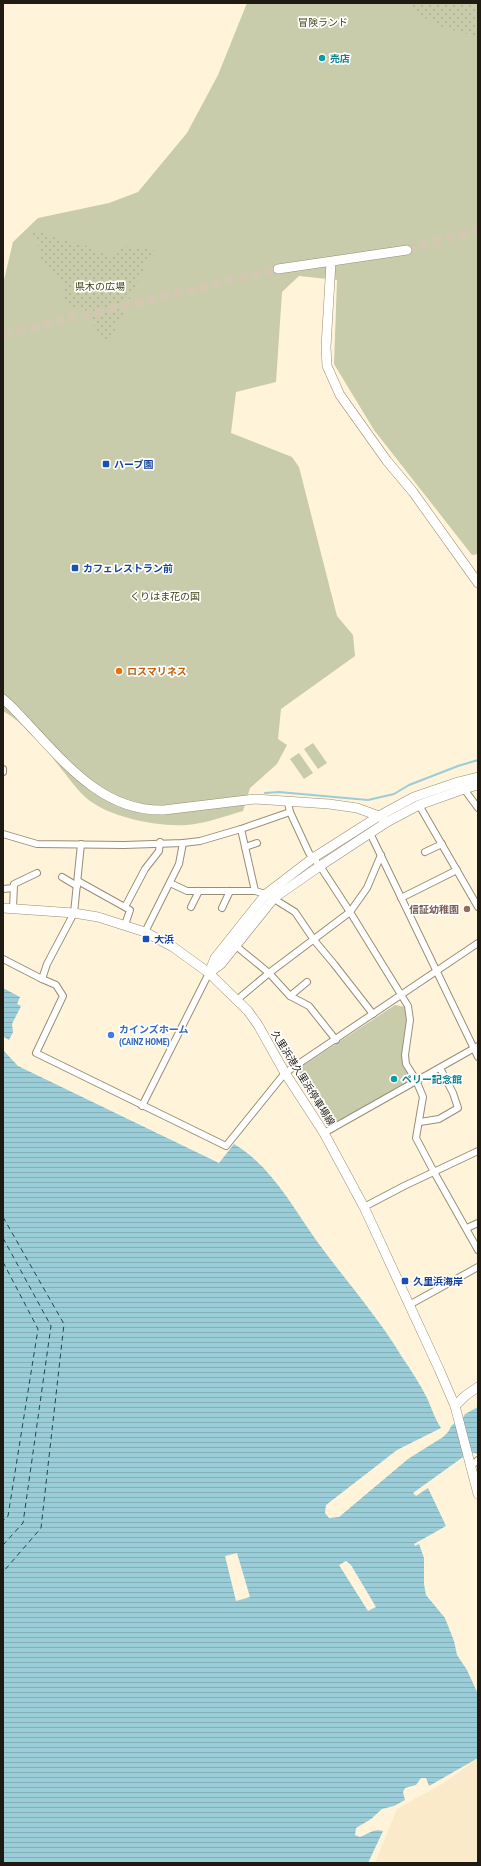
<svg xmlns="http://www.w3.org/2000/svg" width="481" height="1866" font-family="'PT Sans Narrow','Noto Sans JP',sans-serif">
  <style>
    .built { fill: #faeac9 }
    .park { fill: #c8ccaa }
    .garden { fill: url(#garden-dots) }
    .water { fill: url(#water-rules) }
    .pier { fill: #fff3d9 }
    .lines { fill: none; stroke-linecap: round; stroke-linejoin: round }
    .stream { stroke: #9acdd8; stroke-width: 2 }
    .ferry { stroke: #1d4a53; stroke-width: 1; stroke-dasharray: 5 4; stroke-linecap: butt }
    .secondary-tunnel { stroke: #d2c8b1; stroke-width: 9; stroke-dasharray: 9 4.5; stroke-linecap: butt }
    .street-casing { stroke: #998e76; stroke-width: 8 }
    .secondary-casing { stroke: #998e76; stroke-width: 10 }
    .street { stroke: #fff; stroke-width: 6 }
    .secondary { stroke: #fff; stroke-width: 9 }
    .culture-dot { fill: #0f9aa8; stroke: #fff; stroke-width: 1.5 }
    .transit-dot { fill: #1a4fb4; stroke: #fff; stroke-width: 1.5 }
    .food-dot { fill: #e8710a; stroke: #fff; stroke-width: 1.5 }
    .education-dot { fill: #8d6e63; stroke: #fff; stroke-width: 1.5 }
    .shop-dot { fill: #3f7fe0; stroke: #fff; stroke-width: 1.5 }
    .labels { text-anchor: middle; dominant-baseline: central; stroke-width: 3.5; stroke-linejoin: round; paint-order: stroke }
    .park-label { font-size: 10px; fill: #414414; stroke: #fff }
    .culture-label { font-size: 10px; font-weight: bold; fill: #0d838f; stroke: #fff; text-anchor: start }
    .transit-label { font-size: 10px; font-weight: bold; fill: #164399; stroke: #fff; text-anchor: start }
    .food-label { font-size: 10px; font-weight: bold; fill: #c56008; stroke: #fff; text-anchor: start }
    .education-label { font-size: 10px; font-weight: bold; fill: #785e54; stroke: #fff; text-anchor: end }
    .shop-label { font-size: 10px; font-weight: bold; fill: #366cbe; stroke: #fff; text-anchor: start }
    .street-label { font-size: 10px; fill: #201b12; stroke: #fff }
  </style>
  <defs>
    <pattern id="garden-dots" width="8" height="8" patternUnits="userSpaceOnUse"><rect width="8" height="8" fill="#c8ccaa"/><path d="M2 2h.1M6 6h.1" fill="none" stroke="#acaf91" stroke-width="1.8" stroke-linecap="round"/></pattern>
    <pattern id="water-rules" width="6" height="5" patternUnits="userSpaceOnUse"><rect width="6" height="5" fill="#9acdd8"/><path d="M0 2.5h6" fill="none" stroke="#84afb8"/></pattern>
  </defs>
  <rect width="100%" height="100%" fill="#fff3d9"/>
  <path class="built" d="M478,1758V1863H375L397,1809L444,1783Z"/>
  <g class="park">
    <path d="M247,3H478V554L472,555L374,430L334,364L337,280L299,276L282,292L276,382L236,392L231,433L292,457L299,467L337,616L353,635L355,656L281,709L278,739L287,745L277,764L250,788L243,811C225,816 205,824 186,825C156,827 101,816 81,793C57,766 35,729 3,711V284L13,242L38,218L109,203L138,192L187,133L218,75Z"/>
    <path d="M313,743L327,763L318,769L304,749Z"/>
    <path d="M299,753L313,773L304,779L290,759Z"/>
    <path d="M395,1005L406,1007C409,1034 394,1050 410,1076L409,1081L333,1124L331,1123L298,1071V1069Z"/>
  </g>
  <g class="garden">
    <path d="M409,3H478V37L438,26L419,14Z"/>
    <path d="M32,231H43L56,238L87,246L109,256L120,246L149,248L157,252L146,264L108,345L85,313L65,302L64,287L41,258L38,244Z"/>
  </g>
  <g class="water">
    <path d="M3,988L20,997L17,1004L21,1006L12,1024L13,1032L9,1040L4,1037L3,1039Z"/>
    <path d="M3,1050L18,1066L219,1163L234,1144C271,1166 292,1206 316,1240C344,1279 377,1315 402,1357C411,1370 420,1384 427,1398C432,1409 435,1419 441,1428L397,1450L326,1505L325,1513L329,1518L339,1517L408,1459L443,1437L448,1432L452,1425L462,1420L465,1414L478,1407V1454L470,1452L413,1493L416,1496L428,1488L446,1526L414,1544L415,1546L419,1544L424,1558V1584L426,1595L445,1618L454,1641L457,1655L467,1670L478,1694V1758L429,1786L426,1778H421L416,1785L405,1788L403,1792L405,1800L394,1806L382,1809L371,1819L356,1828L355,1835L360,1837C368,1834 374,1828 383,1831L368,1863H3Z"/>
  </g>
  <g class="pier">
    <path d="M237,1553L250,1597L236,1601L225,1556Z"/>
    <path d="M346,1561L351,1565L376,1607L368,1611L339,1565Z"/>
  </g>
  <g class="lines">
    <path class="stream" d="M265,793L279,792L368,800L394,794L409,785L458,766L478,760"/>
    <g class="ferry">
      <path d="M3,1217L64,1324L41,1528L3,1572"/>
      <path d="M3,1238L51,1326L23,1523L3,1545"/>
      <path d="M3,1262L38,1329L8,1516L3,1521"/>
    </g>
    <g class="secondary-tunnel">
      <path d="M407,250L478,230"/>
      <path d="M3,335L278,269"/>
    </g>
    <g class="street-casing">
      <g id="street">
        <path d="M3,769V772"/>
        <path d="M464,789L478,808"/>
        <path d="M419,805L478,907"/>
        <path d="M290,812L309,853L320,866L350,912L408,1006L410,1020L405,1055L406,1064L416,1080L423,1097L416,1138L434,1172L478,1250"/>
        <path d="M241,829L255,891"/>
        <path d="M370,833L478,1057"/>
        <path d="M3,834L37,844L124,845L183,843L200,841L241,829L290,812L288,803"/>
        <path d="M245,847L257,843"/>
        <path d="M425,852L442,844"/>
        <path d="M62,877L77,886"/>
        <path d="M78,881L130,910L125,925"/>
        <path d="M170,883L187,891H255L266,894L295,912L314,940L334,964L373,1014"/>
        <path d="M3,889L13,888L14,884L37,873"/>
        <path d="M401,898L457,870"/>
        <path d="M125,907L145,869L159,851L160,842"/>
        <path d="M191,907L199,891"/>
        <path d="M13,908L14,885"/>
        <path d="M222,908L230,891"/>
        <path d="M145,932L179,864L183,843"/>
        <path d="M236,946L269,973L290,996L309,1006L336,1040"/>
        <path d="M3,959L42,979L47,964L74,913L81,844"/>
        <path d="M42,979L56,985L63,996L36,1053L226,1146L285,1073L478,943"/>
        <path d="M290,996L307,982"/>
        <path d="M238,999L269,973L350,912L367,888L381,855"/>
        <path d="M142,1106L209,973"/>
        <path d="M420,1122L439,1119L458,1108L453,1093L440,1068"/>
        <path d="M324,1133L478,1046"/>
        <path d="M364,1207L404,1186L478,1151"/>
        <path d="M467,1228L478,1223"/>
        <path d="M409,1305L478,1267"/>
        <path d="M471,1466L478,1460"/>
      </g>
    </g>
    <g class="secondary-casing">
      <g id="secondary">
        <path d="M331,262L326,347L327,366L340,395L387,461L413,492L478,583"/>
        <path d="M278,269L407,250"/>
        <path d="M3,699C12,706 19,715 27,723C65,763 103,812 164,810L255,799L329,804L357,808L379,816L387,822"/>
        <path d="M3,908L74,913L98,917L145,932L173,947L209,973L248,1011L258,1025L285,1073L324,1133L364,1207L439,1369L455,1406L478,1494"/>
        <path d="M209,973L215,958L266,894L313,858L379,816L414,797L458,782L478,777"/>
        <path d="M209,973L221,964L274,898L320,866L387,822L419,805L464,789L478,785"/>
        <path d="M455,1406L465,1396L478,1387"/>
      </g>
    </g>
    <use href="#street" class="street"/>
    <use href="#secondary" class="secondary"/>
  </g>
  <g class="culture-dot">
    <circle cx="322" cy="58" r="4"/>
    <circle cx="394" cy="1079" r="4"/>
  </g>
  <g class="transit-dot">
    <rect x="102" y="460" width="8" height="8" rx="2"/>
    <rect x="71" y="564" width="8" height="8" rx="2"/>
    <rect x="142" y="935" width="8" height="8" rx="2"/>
    <rect x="401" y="1277" width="8" height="8" rx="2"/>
  </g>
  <circle class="food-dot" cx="119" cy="671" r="4"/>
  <circle class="education-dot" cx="467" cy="909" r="4"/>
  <circle class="shop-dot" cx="111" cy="1035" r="4"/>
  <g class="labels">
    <g class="park-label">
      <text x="323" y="22">冒険ランド</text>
      <text x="100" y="286">県木の広場</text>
      <text x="165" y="596">くりはま花の国</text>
    </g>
    <g class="culture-label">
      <text x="330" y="58">売店</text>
      <text x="402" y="1079">ペリー記念館</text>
    </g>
    <g class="transit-label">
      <text x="114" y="464">ハーブ園</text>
      <text x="83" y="568">カフェレストラン前</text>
      <text x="154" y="939">大浜</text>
      <text x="413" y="1281">久里浜海岸</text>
    </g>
    <g class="food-label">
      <text x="127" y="671">ロスマリネス</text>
    </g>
    <g class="education-label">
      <text x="459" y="909">信証幼稚園</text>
    </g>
    <g class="shop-label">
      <text x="119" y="1029">カインズホーム<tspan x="119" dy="12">(CAINZ HOME)</tspan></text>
    </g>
    <g class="street-label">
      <text transform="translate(303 1078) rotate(58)">久里浜港久里浜停車場線</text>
    </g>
  </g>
  <rect width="481" height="1866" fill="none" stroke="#201b12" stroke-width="8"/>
</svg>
